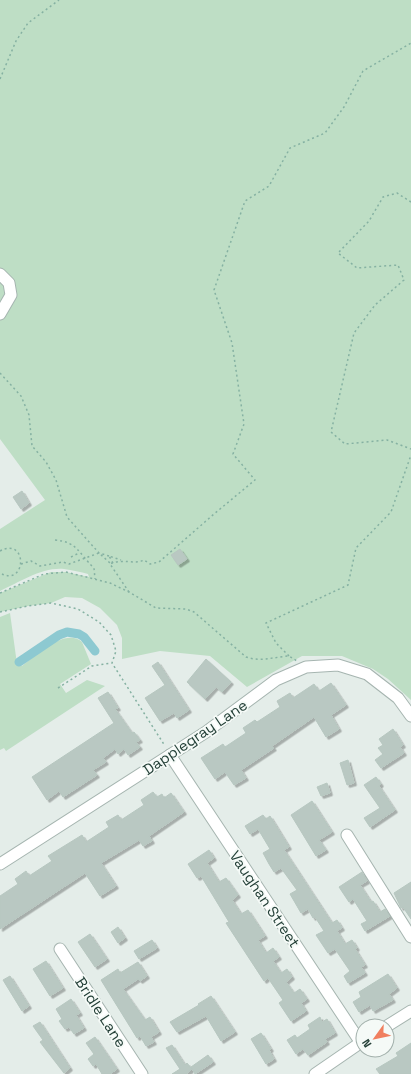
<svg xmlns="http://www.w3.org/2000/svg" width="411" height="1074" font-family="'Space Grotesk',sans-serif">
  <style>
    .green { fill: #bedec5 }
    .lines { fill: none; stroke-linecap: round; stroke-linejoin: round }
    .canal { stroke: #8dc9d1; stroke-width: 9 }
    .building { fill: #b9c8c2; stroke: #b7c7c0; filter: url(#shadow) }
    .minor-casing { stroke: #a6b5b0; stroke-width: 13 }
    .path { stroke: #85b1a2; stroke-width: 1.5; stroke-dasharray: 2 3; stroke-linecap: butt }
    .minor { stroke: #fff; stroke-width: 11 }
    .labels { text-anchor: middle; dominant-baseline: central; stroke-width: 3.5; stroke-linejoin: round; paint-order: stroke }
    .street-label { font-size: 15px; fill: #233f37; stroke: #f5faf7 }
  </style>
  <defs>
    <filter id="shadow"><feDropShadow dx="2.5" dy="2.5" stdDeviation="0" flood-color="#0004"/></filter>
  </defs>
  <rect width="100%" height="100%" fill="#e4ede9"/>
  <g class="green">
    <path d="M0,0H411V700L388,679L373,669L342,656H302L247,687L210,656L160,651L122,659V638L117,625L100,608L82,598L65,597L51,603L28,606L0,612V593L51,572H66L89,577L88,574C81,572 72,570 64,569C42,567 20,582 0,591V529L45,500L0,439Z"/>
    <path d="M10,613L17,664L22,666C36,655 66,627 82,642L91,664L60,684L66,693L87,680L105,686L6,751L4,748L0,750V617Z"/>
  </g>
  <g class="lines">
    <path class="canal" d="M19,662L59,635L67,632L79,634L84,637L95,651"/>
  </g>
  <g class="building">
    <path d="M22,491L29,503L21,509L13,497Z"/>
    <path d="M180,549L187,559L178,565L171,555Z"/>
    <path d="M206,659L231,682L222,692L216,687L205,699L187,682Z"/>
    <path d="M158,662L189,710L177,718L174,713L160,721L145,698L165,685L152,666Z"/>
    <path d="M331,683L346,705L331,715L339,729L326,737L314,717L272,746L274,748L241,770L246,778L234,785L225,772L215,779L201,758L223,744L225,747L246,733L243,728L255,720L257,722L280,707L277,701L290,693L293,698L314,684L319,691Z"/>
    <path d="M108,692L118,708L115,709L132,733L134,732L140,740L136,742L140,747L128,755L124,749L118,754L115,749L103,758L106,762L93,770L97,775L63,797L59,791L47,800L32,777L114,723L98,698Z"/>
    <path d="M393,729L403,745L400,747L404,753L381,768L375,760L383,754L378,748L383,745L379,739Z"/>
    <path d="M348,760L354,783L347,785L340,763Z"/>
    <path d="M376,777L381,784L379,786L395,810L370,827L364,818L380,808L364,785Z"/>
    <path d="M327,783L330,793L321,796L317,787Z"/>
    <path d="M153,792L157,797L162,794L164,798L171,793L184,812L149,836L152,841L143,846L139,840L101,863L116,886L100,896L85,873L0,929V896L18,884L15,879L26,871L29,876L52,861L48,856L82,835L86,842L109,827L106,822L118,815L121,820L144,805L141,800Z"/>
    <path d="M312,801L332,832L319,840L326,850L316,856L291,815Z"/>
    <path d="M263,815L266,819L270,816L289,847L284,850L326,914L332,923L337,920L342,928L337,931L345,944L352,940L357,948L355,949L365,965L361,967L365,973L348,983L344,976L350,971L335,949L328,953L316,935L324,931L315,917L313,918L308,909L301,913L290,894L297,890L281,868L274,872L269,864L263,853L270,849L258,829L250,834L245,826Z"/>
    <path d="M209,850L214,858L207,863L219,882L226,878L238,895L232,900L241,914L248,910L265,936L258,940L266,953L273,948L279,957L273,961L281,973L287,969L292,977L286,982L294,993L300,989L307,999L301,1003L306,1011L291,1021L279,1003L283,1000L268,978L264,981L226,923L229,922L201,876L197,878L188,864Z"/>
    <path d="M362,872L367,881L360,885L371,902L373,901L380,912L385,909L390,916L365,931L361,924L367,921L353,899L349,902L339,887Z"/>
    <path d="M411,882V919L403,907L401,908L394,893Z"/>
    <path d="M118,927L125,938L118,943L111,932Z"/>
    <path d="M90,934L107,959L95,967L78,942Z"/>
    <path d="M152,940L157,948L139,959L134,951Z"/>
    <path d="M46,961L63,988L50,996L33,969Z"/>
    <path d="M138,962L147,976L140,981L138,979L123,989L145,1020L150,1017L159,1032L151,1037L154,1042L146,1046L140,1036L137,1038L101,980L118,969L120,973Z"/>
    <path d="M388,974L397,988L389,994L393,1000L373,1011L370,1005L359,1012L353,1002L361,997L359,992Z"/>
    <path d="M10,976L29,1006L22,1011L3,980Z"/>
    <path d="M211,996L235,1032L221,1041L206,1016L177,1032L170,1022L199,1005L198,1004Z"/>
    <path d="M71,999L80,1013L76,1015L84,1028L74,1034L69,1027L65,1029L59,1021L62,1019L56,1009Z"/>
    <path d="M320,1017L322,1022L327,1019L335,1033L325,1039L327,1042L308,1055L303,1049L296,1054L287,1040L295,1035L297,1038L310,1029L308,1025Z"/>
    <path d="M40,1022L70,1068L64,1073L40,1042L43,1040L33,1026Z"/>
    <path d="M261,1033L271,1049L269,1050L274,1059L266,1064L251,1039Z"/>
    <path d="M95,1037L117,1069L110,1074H102L96,1064L93,1066L88,1059L94,1054L86,1043Z"/>
    <path d="M411,1043V1074H380L376,1069L398,1056L396,1053Z"/>
    <path d="M172,1045L185,1065L187,1063L192,1069L186,1074H172L180,1069L166,1048Z"/>
    <path d="M208,1055L213,1062L195,1074L191,1067Z"/>
  </g>
  <g class="lines">
    <g class="minor-casing">
      <g id="minor">
        <path d="M0,274L9,283L11,295L0,314"/>
        <path d="M170,755L361,1043"/>
        <path d="M347,835L411,937"/>
        <path d="M0,864L206,732L276,680L306,667L338,665L367,674L398,698L411,716"/>
        <path d="M60,949L142,1074"/>
        <path d="M387,1026L411,1011"/>
        <path d="M315,1074L363,1041"/>
      </g>
    </g>
    <g class="path">
      <path d="M0,79L16,41L28,23L59,0"/>
      <path d="M411,202L397,193L383,197L369,221L338,253L357,268L398,265L404,280L375,305L354,333L331,432L345,444L387,440L411,449"/>
      <path d="M0,373L21,396L29,415L32,446L46,462L56,480L67,517L99,553L109,556"/>
      <path d="M55,540C78,542 78,553 94,568L95,579"/>
      <path d="M0,551C28,536 27,588 0,573"/>
      <path d="M71,557L79,553"/>
      <path d="M113,563L109,556L121,560"/>
      <path d="M21,564L31,561L40,566L63,562L69,564L99,553L110,563"/>
      <path d="M129,592L110,564C123,558 134,565 144,560L150,564L159,562L214,514L255,480L233,454L244,424L232,343L214,290L245,201L269,186L290,148L325,133L344,107L363,71L411,43"/>
      <path d="M0,593L44,574L66,572L110,583L129,592L156,608L186,609L194,612L246,657C261,662 274,657 289,656L297,661"/>
      <path d="M0,612L28,606L51,603L78,609L99,622L111,635L116,651L112,663L165,746"/>
      <path d="M289,656L276,643L266,623L348,585L356,548L391,512L411,455"/>
      <path d="M58,688L92,666L111,663"/>
    </g>
    <use href="#minor" class="minor"/>
  </g>
  <g class="labels">
    <g class="street-label">
      <text transform="translate(195 737) rotate(-34)">Dapplegray Lane</text>
      <text transform="translate(265 899) rotate(56)">Vaughan Street</text>
      <text transform="translate(101 1012) rotate(57)">Bridle Lane</text>
    </g>
  </g>
  <g transform="translate(375 1038) rotate(237)"><circle r="19" fill="#f5faf7" stroke="#a1afaa"/>
  <path d="M0-3L7 15L0 10L-7 15Z" fill="#f07f5f"/>
  <text y="-6" font-size="11" font-weight="bold" text-anchor="middle" fill="#233f37">N</text>
  </g>
</svg>
